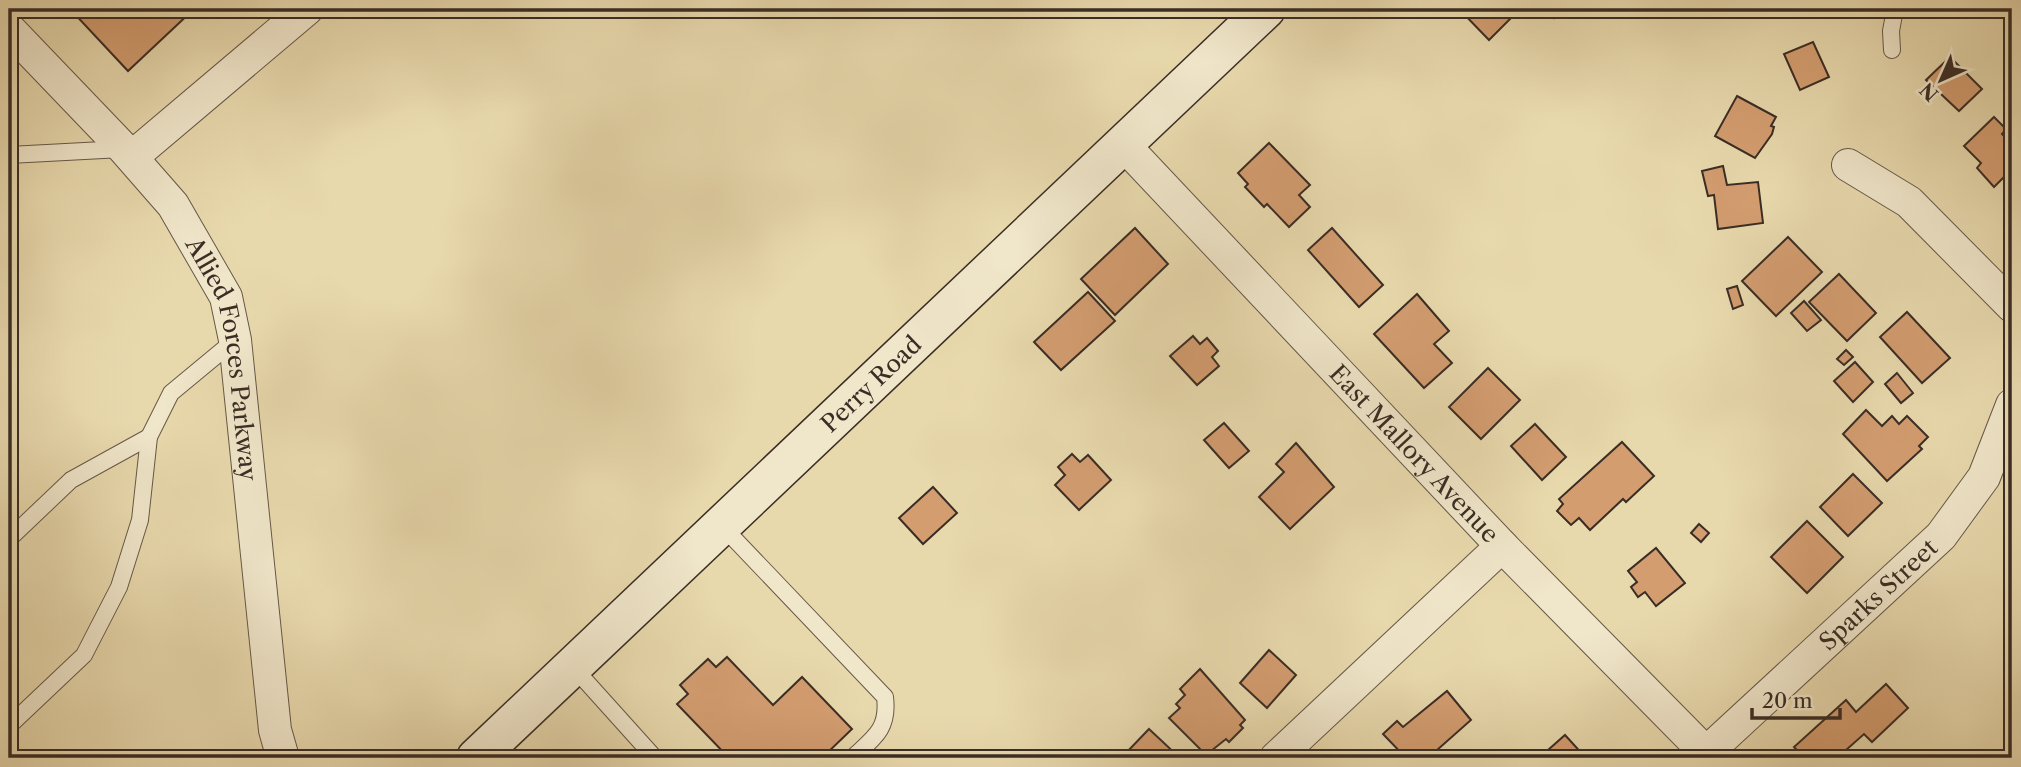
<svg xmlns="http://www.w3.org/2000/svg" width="2021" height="767" font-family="'Libre Caslon Text',serif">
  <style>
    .building { fill: #d39d70; stroke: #3a2d25; stroke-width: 2 }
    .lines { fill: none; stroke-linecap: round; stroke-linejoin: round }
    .lane-casing { stroke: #665847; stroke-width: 18 }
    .street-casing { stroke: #665847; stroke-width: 34 }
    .secondary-casing { stroke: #3a2d25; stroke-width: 41 }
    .lane { stroke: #f0e6ca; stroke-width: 16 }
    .street { stroke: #f0e6ca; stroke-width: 32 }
    .secondary { stroke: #f0e6ca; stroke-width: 38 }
    .labels { text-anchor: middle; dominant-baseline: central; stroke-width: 6; stroke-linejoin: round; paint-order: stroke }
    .street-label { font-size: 24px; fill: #3a2d25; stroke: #f0e6ca }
  </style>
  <rect width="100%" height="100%" fill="#e8d9ad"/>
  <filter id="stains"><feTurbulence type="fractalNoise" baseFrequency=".00286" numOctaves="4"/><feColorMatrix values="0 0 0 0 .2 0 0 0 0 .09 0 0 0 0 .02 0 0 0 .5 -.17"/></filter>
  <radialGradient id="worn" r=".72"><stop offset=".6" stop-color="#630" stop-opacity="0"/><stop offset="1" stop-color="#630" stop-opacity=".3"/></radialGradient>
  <g class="building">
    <path d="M70,9H194L128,71Z"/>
    <path d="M1459,9H1520L1489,40Z"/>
    <path d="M1546,9H1564L1554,18Z"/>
    <path d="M1813,42L1829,77L1800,90L1784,54Z"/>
    <path d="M1950,57L1982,89L1959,111L1926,80Z"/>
    <path d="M1737,96L1776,117L1771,126L1774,127L1772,134L1755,158L1715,136Z"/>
    <path d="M1994,117L2006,129L2002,134L2012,145V169L1994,187L1977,168L1981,163L1964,146Z"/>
    <path d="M1269,143L1310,185L1299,195L1310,207L1289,227L1267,204L1264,207L1245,187L1248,184L1238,173Z"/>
    <path d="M1723,166L1727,185L1758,182L1763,223L1718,229L1714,195L1708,196L1702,171Z"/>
    <path d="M1135,228L1168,264L1115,315L1081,279Z"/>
    <path d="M1332,228L1383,285L1359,307L1308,250Z"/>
    <path d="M1788,237L1822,272L1776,316L1742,281Z"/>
    <path d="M1839,274L1876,313L1847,341L1809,302Z"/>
    <path d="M1737,286L1743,305L1733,309L1727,289Z"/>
    <path d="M1088,292L1115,321L1061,370L1034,342Z"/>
    <path d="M1417,294L1449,331L1434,344L1452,363L1424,388L1374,334Z"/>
    <path d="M1804,301L1821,320L1807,331L1791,313Z"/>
    <path d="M1907,312L1950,358L1922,383L1880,337Z"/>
    <path d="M1193,336L1200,344L1207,338L1218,351L1212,357L1219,366L1197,385L1170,356Z"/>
    <path d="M1846,350L1853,357L1844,365L1837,359Z"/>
    <path d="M1855,362L1873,382L1853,402L1834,381Z"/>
    <path d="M1488,368L1520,400L1481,439L1449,407Z"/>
    <path d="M1897,373L1913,393L1901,403L1885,384Z"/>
    <path d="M1866,410L1882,426L1892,416L1899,424L1907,416L1928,437L1919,446L1922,449L1887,481L1843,434Z"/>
    <path d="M1224,423L1249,451L1229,468L1204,440Z"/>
    <path d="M1535,424L1566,457L1542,480L1511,446Z"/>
    <path d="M1622,442L1654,476L1626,502L1623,499L1590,530L1579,518L1571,525L1557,511L1563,504L1559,499Z"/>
    <path d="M1296,443L1334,487L1290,529L1259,497L1284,472L1276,464Z"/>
    <path d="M1072,454L1080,462L1088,455L1111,480L1079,510L1055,485L1065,475L1058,467Z"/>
    <path d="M1853,474L1882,503L1848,536L1820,507Z"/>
    <path d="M933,487L957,513L923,544L899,518Z"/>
    <path d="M1807,521L1843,557L1807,593L1771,557Z"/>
    <path d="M1699,524L1709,533L1701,542L1691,533Z"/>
    <path d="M1656,548L1685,583L1656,606L1645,592L1638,597L1631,587L1637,582L1628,571Z"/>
    <path d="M1269,650L1296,675L1267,708L1240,683Z"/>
    <path d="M727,657L773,705L802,677L852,729L822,758H729L677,704L688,694L680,685L708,659L716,667Z"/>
    <path d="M1200,669L1245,720L1240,725L1243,728L1229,742L1226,739L1206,755L1169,718L1180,708L1176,704L1185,695L1180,689Z"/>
    <path d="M1886,684L1908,708L1872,742L1864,734L1837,758H1804L1794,747L1846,700L1856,712Z"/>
    <path d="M1447,691L1471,720L1428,758H1406L1383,734L1397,721L1403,727Z"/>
    <path d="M1149,729L1180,758H1129L1125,754Z"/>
    <path d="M1565,735L1586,758H1539Z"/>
  </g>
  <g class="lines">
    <g class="lane-casing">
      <g id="lane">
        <path d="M1892,50L1891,31L1895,9"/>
        <path d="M9,155L122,149"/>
        <path d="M722,526L885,697C889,729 874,738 852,758"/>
        <path d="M9,539L71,480L149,437"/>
        <path d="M574,668L655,758"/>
        <path d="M9,726L84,655L119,587L140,520L149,437L171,393L235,340"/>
      </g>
    </g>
    <g class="street-casing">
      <g id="street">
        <path id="s1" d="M9,29L124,149L173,205L226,297L235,340L275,730L283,758"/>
        <path id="s2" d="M1123,144L1502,546L1711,758"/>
        <path d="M132,157L307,9"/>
        <path d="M1848,165L1909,202L2012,306"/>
        <path id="s3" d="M1706,753L1941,536L1984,477L2012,405"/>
        <path d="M1276,758L1502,546"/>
      </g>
    </g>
    <g class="secondary-casing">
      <g id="secondary">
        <path id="s4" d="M476,758L1266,9"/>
      </g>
    </g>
    <use href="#lane" class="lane"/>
    <use href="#street" class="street"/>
    <use href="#secondary" class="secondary"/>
  </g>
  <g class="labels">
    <g class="street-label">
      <text stroke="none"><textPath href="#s1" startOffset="406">Allied Forces Parkway</textPath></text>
      <text stroke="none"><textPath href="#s4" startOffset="544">Perry Road</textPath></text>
      <text stroke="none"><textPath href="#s2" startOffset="425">East Mallory Avenue</textPath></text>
      <text stroke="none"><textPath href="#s3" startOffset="234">Sparks Street</textPath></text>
    </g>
  </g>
  <rect width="2021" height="767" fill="none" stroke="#e8d9ad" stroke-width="35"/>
  <rect x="10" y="10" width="2000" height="746" fill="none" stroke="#3a2d25" stroke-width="3.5"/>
  <rect x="18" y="18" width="1986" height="732" fill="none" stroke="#3a2d25" stroke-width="2"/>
  <g transform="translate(1941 80) rotate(225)" stroke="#f0e6ca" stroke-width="5" paint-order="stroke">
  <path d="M0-5L12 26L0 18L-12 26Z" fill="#3a2d25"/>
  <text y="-10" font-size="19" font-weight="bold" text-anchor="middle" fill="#3a2d25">N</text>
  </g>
  <path d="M1752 708v10h88v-10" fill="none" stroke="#3a2d25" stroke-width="3.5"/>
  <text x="1762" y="708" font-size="21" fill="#3a2d25" stroke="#f0e6ca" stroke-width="5" paint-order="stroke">20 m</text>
  <rect width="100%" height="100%" filter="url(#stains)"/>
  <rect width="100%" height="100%" fill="url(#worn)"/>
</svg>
